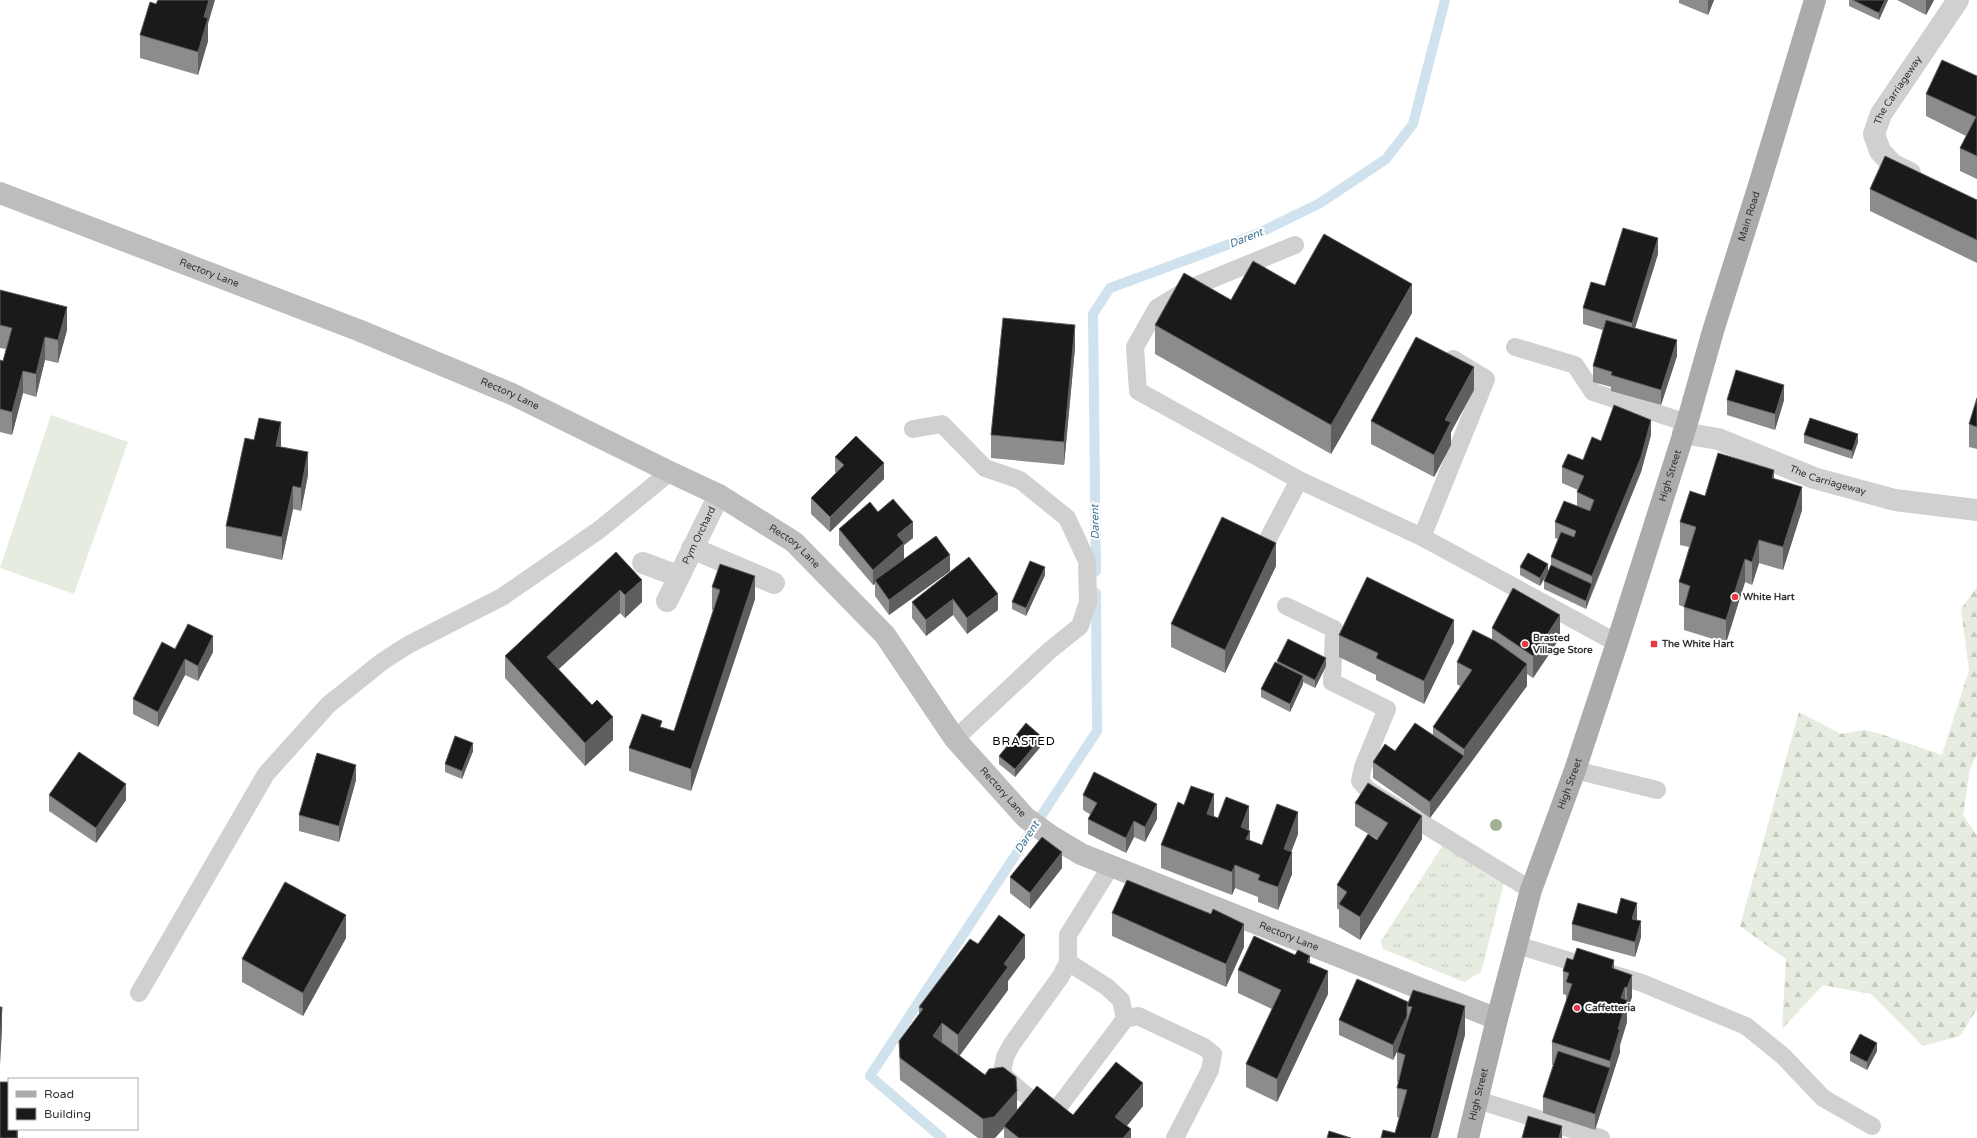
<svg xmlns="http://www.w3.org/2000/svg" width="1977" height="1138" font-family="'Varela Round',sans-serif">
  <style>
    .grass { fill: url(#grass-tufts) }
    .forest { fill: url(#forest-firs) }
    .garden { fill: #e6ecdf }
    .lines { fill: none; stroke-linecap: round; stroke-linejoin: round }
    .stream { stroke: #cfe2ee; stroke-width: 10 }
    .lane { stroke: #d0d0d0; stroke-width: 18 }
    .street { stroke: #d0d0d0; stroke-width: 22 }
    .secondary { stroke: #bdbdbd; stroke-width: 22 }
    .primary { stroke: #ababab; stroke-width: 22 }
    .tree { fill: #a2b095 }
    .wall { fill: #8c8c8c }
    .shaded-wall { fill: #5f5f5f }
    .building { fill: #1a1a1a; stroke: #5f5f5f }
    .poi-dot { fill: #e63946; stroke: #fff; stroke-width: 1.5 }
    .labels { text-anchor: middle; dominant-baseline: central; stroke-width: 4; stroke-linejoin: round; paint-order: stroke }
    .street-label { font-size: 10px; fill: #333; stroke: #fff }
    .poi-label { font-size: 10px; font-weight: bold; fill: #333; stroke: #fff; text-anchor: start }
    .water-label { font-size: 11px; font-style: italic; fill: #3f7597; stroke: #fff }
    .quarter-label { font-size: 12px; letter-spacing: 1px; fill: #000; stroke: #fff }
  </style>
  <defs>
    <pattern id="grass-tufts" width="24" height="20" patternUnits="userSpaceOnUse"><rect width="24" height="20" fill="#e6ecdf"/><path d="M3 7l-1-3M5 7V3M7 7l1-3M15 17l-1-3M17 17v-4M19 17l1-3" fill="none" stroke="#c6cbc0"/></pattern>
    <pattern id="forest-firs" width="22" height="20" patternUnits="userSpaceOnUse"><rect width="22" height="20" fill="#e6ecdf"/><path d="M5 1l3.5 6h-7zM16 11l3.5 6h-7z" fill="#c6cbc0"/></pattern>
  </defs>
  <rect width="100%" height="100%" fill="#fff"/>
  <path class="grass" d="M1443,845L1504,883L1481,972L1464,982L1383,949L1381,941Z"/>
  <path class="forest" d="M1977,587V754L1970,769L1963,815L1977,836V1009L1960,1036L1923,1046L1871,994L1823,985L1782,1029L1786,959L1740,926L1799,712L1841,734L1864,730L1881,734L1942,755L1969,670L1961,609Z"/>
  <path class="garden" d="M51,415L128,442L74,594L0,568Z"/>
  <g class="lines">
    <g class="stream">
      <path d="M1096,571L1093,314L1110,288L1257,234L1320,203L1386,159L1413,124L1445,0"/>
      <path d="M942,1138L870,1076L1097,731L1096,593"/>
    </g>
    <g class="lane">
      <path d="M1295,245L1190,288L1157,308L1135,347L1138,391L1299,480L1422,537L1617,643"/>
      <path d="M1515,347L1575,365L1593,392L1687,423"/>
      <path d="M913,429L942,424L985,468L1020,480L1067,518L1087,561L1088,602L1080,626L1049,651L955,739"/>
      <path d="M1422,537L1486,379L1453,359"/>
      <path d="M1268,539L1299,480"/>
      <path d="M1286,606L1334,629L1332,682L1387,709L1363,767L1360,781L1368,790L1531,890"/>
      <path d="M1575,770L1657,790"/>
      <path d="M1111,866L1068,935V962L1061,976L1012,1044L1005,1057L1002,1073C1015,1087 1030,1100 1047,1109L1060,1105L1125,1019L1138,1016L1204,1047L1213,1054L1210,1070L1175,1138"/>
      <path d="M1517,945L1642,983L1746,1026L1783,1056L1823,1098L1872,1126"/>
      <path d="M1068,962L1107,987L1121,1000L1125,1019"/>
      <path d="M139,993L266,774L328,705L383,661L408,645L502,597L599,530L670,472"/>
      <path d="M1477,1100L1601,1138"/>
    </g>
    <g class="street">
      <path id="s1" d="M1910,173L1892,164L1880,151L1874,134L1881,114L1958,0"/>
      <path id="s2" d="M1683,433L1718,439L1814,478L1895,500L1977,510"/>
      <path d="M692,548L774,583"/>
      <path d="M643,563L678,576"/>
      <path id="s3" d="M667,601L719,495"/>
    </g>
    <path class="secondary" id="s4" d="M0,193L358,330L512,394L670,472L719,495L794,542L885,635L955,739L1026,818L1051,836L1081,854L1497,1019"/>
    <path class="primary" id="s5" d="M1468,1138L1497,1019L1531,890L1575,770L1617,643L1687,423L1713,331L1760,182L1815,0"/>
  </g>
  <circle class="tree" cx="1496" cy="825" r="6"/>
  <g class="wall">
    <path d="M1679,0H1714L1708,15L1679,3Z"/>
    <path d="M1849,0H1888L1879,20L1849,6Z"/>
    <path d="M1897,0H1934L1926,15Z"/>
    <path d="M156,4L208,24V41L198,75L140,58V35Z"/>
    <path d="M1977,76V179L1960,171V148L1966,136L1926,116V94Z"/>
    <path d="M1870,189L1977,200V263L1870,211Z"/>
    <path d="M1658,254L1635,328L1677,356L1661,405L1611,391V387L1593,382V366L1603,330L1583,324V308L1605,286Z"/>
    <path d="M1295,285L1412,313L1331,454L1155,354V325L1231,300Z"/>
    <path d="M0,290L67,330L58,363L45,360L36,397L23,393L12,435L0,432V360L3,361L6,349L0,348Z"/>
    <path d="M1075,348L1064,465L991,458V435Z"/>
    <path d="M1977,384V449L1969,447V424L1977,400Z"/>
    <path d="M1474,390L1451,432V445L1434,477L1371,444V421Z"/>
    <path d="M1727,400H1784L1775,430L1727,415Z"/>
    <path d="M1651,435L1641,472L1586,609L1544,589V581L1551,565V557L1558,539L1555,538V522L1577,506V492L1578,490L1562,483V467L1583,460L1601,441Z"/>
    <path d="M1804,435L1858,442L1852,459L1804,443Z"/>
    <path d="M281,445V447L308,475L301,511L293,509L282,560L226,548V526Z"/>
    <path d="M835,457L884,479L830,532L811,514V498L836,473L835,472Z"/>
    <path d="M1774,478L1802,510L1783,570L1759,563L1752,585L1745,582L1726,643L1684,630V607L1679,605V582L1689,547L1680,545V522L1705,496Z"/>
    <path d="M878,512L913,538L904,545V559L950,571L889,615L875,596V584L873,585L839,545V529Z"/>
    <path d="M616,552L642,602L625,618L620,613L558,669L613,740L585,766L505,678V656Z"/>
    <path d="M969,557L998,610L967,634L953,615L926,636L912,618V602Z"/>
    <path d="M1276,566L1225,673L1171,647V624Z"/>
    <path d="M1520,567L1548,572L1540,586L1520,575Z"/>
    <path d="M1045,575L1026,616L1012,609V602Z"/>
    <path d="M712,587L755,599L691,791L629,771V748L662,727L674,731L713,610H712Z"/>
    <path d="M1492,628L1560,638L1533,678L1527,674V686L1430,818L1373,778V762L1395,751L1433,735V727L1461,687L1457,684V662L1492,639Z"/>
    <path d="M1339,635L1454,642L1424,704L1376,680V675L1339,657Z"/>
    <path d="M175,649L213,652L198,681L185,675L158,727L133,714V699Z"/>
    <path d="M1277,661L1326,666L1315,688L1303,682V684L1290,712L1261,697V689L1277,663Z"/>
    <path d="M1042,745L1015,777L999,764V756Z"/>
    <path d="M473,751L462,779L445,772V764Z"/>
    <path d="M356,780L339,842L299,831V815Z"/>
    <path d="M49,795L126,800L96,843L49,811Z"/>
    <path d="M1083,795L1157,819L1145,842L1134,837L1126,853L1088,834V819L1091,815L1083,810Z"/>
    <path d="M1355,803L1422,839L1360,940L1339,927V910L1337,908V885L1377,839L1355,826Z"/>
    <path d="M1214,817L1249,829L1248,830L1250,840L1262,845L1298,834L1291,852L1292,874L1278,910L1258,902V897L1235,888L1232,895L1161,868V845Z"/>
    <path d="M1062,868L1030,909L1010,893V877Z"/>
    <path d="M1112,913L1244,947L1226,987L1112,936Z"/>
    <path d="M1617,914L1637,918L1636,920L1641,937L1635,957L1572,940V924Z"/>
    <path d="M346,938L303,1016L242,982V959Z"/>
    <path d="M1025,958L1008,981V990L959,1056L1017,1111L1073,1115L1143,1106L1127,1126L1131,1138H1004V1128L995,1138H978L900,1080L899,1041L919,1014V1007Z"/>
    <path d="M1573,960L1614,969L1632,975V997L1627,1011V1022L1620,1045V1052L1595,1130L1543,1113V1097L1553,1065H1552V1042L1566,1002V995L1563,994V971Z"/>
    <path d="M1310,963L1328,994L1277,1102L1246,1087V1064L1272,1009L1238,993V970Z"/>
    <path d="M1357,979L1465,1035L1395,1133L1399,1118L1397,1117V1088L1398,1082H1397V1051L1393,1060L1339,1035V1020Z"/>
    <path d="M1877,1051L1867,1070L1850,1061V1053Z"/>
  </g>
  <g class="shaded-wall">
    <path d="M209,0H215L208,24V41L198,75V52L204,17Z"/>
    <path d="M1708,0H1714L1708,15Z"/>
    <path d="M1885,0H1888L1879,20V13Z"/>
    <path d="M1926,0H1934L1926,15Z"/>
    <path d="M1658,238V254L1632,338V323Z"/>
    <path d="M1412,284V313L1331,454V425Z"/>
    <path d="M67,307V330L58,363V340Z"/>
    <path d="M1075,325V348L1064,465V442Z"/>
    <path d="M45,337V360L36,397V374Z"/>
    <path d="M1677,340V356L1661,405V390Z"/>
    <path d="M1474,367V390L1451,432V445L1434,477V455L1445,420Z"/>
    <path d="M23,371V393L12,435V412Z"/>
    <path d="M1784,385V400L1775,430V414Z"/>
    <path d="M1651,420V435L1641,472L1592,592V576Z"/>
    <path d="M281,422V445L276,468V446Z"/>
    <path d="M1858,434V442L1852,459V451Z"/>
    <path d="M308,452V475L301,511V488Z"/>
    <path d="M884,463V479L830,532V517Z"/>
    <path d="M1774,470V493L1772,478Z"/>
    <path d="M293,486V509L282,560V537Z"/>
    <path d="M1802,487V510L1783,570V547Z"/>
    <path d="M913,522V538L904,545V559L875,580V584L873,585V570L897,535Z"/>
    <path d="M1759,540V563L1752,585V562Z"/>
    <path d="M1276,543V566L1225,673V650Z"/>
    <path d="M950,555V571L889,615V600Z"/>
    <path d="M1745,559V582L1726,643V620Z"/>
    <path d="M1548,564V572L1540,586V578Z"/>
    <path d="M1045,567V575L1026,616V608Z"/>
    <path d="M755,576V599L691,791V769Z"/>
    <path d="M642,580V602L625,618V595Z"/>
    <path d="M1592,584V592L1586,609V601Z"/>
    <path d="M620,590V613L547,680V657Z"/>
    <path d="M998,594V610L967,634V618Z"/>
    <path d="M953,599V615L926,636V620Z"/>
    <path d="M1560,615V638L1533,678V656Z"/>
    <path d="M1454,620V642L1424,704V681Z"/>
    <path d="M213,636V652L198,681V666Z"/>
    <path d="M1326,658V666L1315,688V680Z"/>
    <path d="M185,659V675L158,727V712Z"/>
    <path d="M1527,664V686L1464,772V749Z"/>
    <path d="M1303,676V684L1290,712V704Z"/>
    <path d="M613,717V740L585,766V743Z"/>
    <path d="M1042,737V745L1015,777V769Z"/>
    <path d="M473,743V751L462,779V771Z"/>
    <path d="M1464,756V772L1430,818V802Z"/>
    <path d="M356,765V780L339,842V826Z"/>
    <path d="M126,784V800L96,843V828Z"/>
    <path d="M1214,794V817L1207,814Z"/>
    <path d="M1157,804V819L1145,842V827Z"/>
    <path d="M1249,806V829L1241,850V827Z"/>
    <path d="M1298,812V834L1284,871V849Z"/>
    <path d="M1422,816V839L1360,940V917Z"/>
    <path d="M1134,821V837L1126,853V838Z"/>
    <path d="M1250,831V854L1246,839Z"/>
    <path d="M1062,852V868L1030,909V893Z"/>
    <path d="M1292,852V874L1278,910V887Z"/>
    <path d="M1235,865V888L1232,895V872Z"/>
    <path d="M1637,903V918L1632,935V919Z"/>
    <path d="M346,915V938L303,1016V993Z"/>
    <path d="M1641,921V937L1635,957V942Z"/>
    <path d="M1244,924V947L1226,987V964Z"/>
    <path d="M1025,935V958L1008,981V990L958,1058V1035L1004,964Z"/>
    <path d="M1310,956V978L1307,962Z"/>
    <path d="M1614,960V983L1612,968Z"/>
    <path d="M1328,971V994L1277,1102V1079Z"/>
    <path d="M1632,975V997L1627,1011V1022L1620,1045V1052L1595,1130V1114L1610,1068V1061L1618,1029L1621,998L1625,987V1007L1627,1000V988Z"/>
    <path d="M1465,1006V1035L1438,1138H1431Z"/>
    <path d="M2,1007V1030L0,1065V1042Z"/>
    <path d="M1407,1016V1031L1393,1060V1045Z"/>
    <path d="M942,1023V1046L933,1036Z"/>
    <path d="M1877,1043V1051L1867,1070V1062Z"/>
    <path d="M1143,1083V1106L1117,1138L1115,1117Z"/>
    <path d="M1017,1091V1114L1004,1126V1128L995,1138H983V1119Z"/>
    <path d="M1562,1126V1138H1559Z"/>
    <rect x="17" y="1129" width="1" height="9"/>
    <path d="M1131,1129V1138H1123Z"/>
  </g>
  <g class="building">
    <path d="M158,0H209L204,17L208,18L198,52L140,35L150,2L156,4Z"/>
    <path d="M1853,0H1885L1879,13Z"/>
    <path d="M1942,60L1977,76V156L1960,148L1976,117L1926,94Z"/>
    <path d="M1885,156L1977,200V240L1870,189Z"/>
    <path d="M1623,228L1658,238L1632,323L1583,308L1591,282L1605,286Z"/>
    <path d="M1324,234L1412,284L1331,425L1155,325L1184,273L1231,300L1253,261L1295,285Z"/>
    <path d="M0,290L67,307L58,340L45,337L36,374L23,371L12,412L0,409V360L3,361L12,328L0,325Z"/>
    <path d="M1003,318L1075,325L1064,442L991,435Z"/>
    <path d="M1606,320L1677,340L1661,390L1611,375L1612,372L1593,366Z"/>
    <path d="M1416,337L1474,367L1445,420L1451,422L1434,455L1371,421Z"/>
    <path d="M1736,370L1784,385L1775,414L1727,400Z"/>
    <path d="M1977,398V427L1969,424Z"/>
    <path d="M1614,405L1651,420L1641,457L1592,576L1551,557L1561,532L1574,537L1576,531L1555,522L1564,501L1590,511L1594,500L1577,492L1584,476L1562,467L1568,454L1583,460L1592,437L1601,441Z"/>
    <path d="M259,418L281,422L276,446L308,452L301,488L293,486L282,537L226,526L245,438L254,440Z"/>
    <path d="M1810,418L1858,434L1852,451L1804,435Z"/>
    <path d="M856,436L884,463L830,517L811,498L844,465L835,457Z"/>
    <path d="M1718,453L1774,470L1772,478L1802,487L1783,547L1759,540L1752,562L1745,559L1726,620L1684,607L1690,586L1679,582L1696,527L1680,522L1690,491L1705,496Z"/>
    <path d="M893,499L913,522L897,535L904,543L873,570L839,529L870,502L878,512Z"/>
    <path d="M1222,517L1276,543L1225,650L1171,624Z"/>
    <path d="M936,536L950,555L889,600L875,580Z"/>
    <path d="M616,552L642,580L625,595L620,590L547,657L592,705L597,700L613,717L585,743L505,656Z"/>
    <path d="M1528,553L1548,564L1540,578L1520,567Z"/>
    <path d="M969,557L998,594L967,618L953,599L926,620L912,602Z"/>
    <path d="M1030,561L1045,567L1026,608L1012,602Z"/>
    <path d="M720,564L755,576L691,769L629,748L642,714L662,721L660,727L674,731L720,590L712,587Z"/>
    <path d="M1551,565L1592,584L1586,601L1544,581Z"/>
    <path d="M1367,577L1454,620L1424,681L1376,658L1378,653L1339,635Z"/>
    <path d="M1513,588L1560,615L1533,656L1492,628Z"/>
    <path d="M188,624L213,636L198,666L185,659L158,712L133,699L162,642L175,649Z"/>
    <path d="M1473,630L1495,641L1527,664L1464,749L1433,727L1472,670L1457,662Z"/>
    <path d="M1288,639L1326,658L1315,680L1277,661Z"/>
    <path d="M1275,662L1303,676L1290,704L1261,689Z"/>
    <path d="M1026,723L1042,737L1015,769L999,756Z"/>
    <path d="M1415,723L1464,756L1430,802L1373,762L1385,744L1395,751Z"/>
    <path d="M455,736L473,743L462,771L445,764Z"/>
    <path d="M79,752L126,784L96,828L49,795Z"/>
    <path d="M317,753L356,765L339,826L299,815Z"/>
    <path d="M1094,772L1157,804L1145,827L1134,821L1126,838L1088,819L1097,803L1083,795Z"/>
    <path d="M1368,783L1422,816L1360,917L1339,904L1347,892L1337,885L1368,834L1377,840L1388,823L1355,803Z"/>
    <path d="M1191,786L1214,794L1207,814L1218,818L1226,797L1249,806L1241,827L1250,831L1246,839L1262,845L1277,804L1298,812L1284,849L1292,852L1278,887L1258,880L1260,875L1235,865L1232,872L1161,845L1178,802L1184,805Z"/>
    <path d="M1042,837L1062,852L1030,893L1010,877Z"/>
    <path d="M1127,880L1211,914L1213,909L1244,924L1226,964L1112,913Z"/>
    <path d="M285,882L346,915L303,993L242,959Z"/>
    <path d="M1621,898L1637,903L1632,919L1641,921L1635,942L1572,924L1578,903L1617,914Z"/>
    <path d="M999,915L1025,935L1004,964L1008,967L958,1035L942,1023L933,1036L985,1075L989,1069L1003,1067L1016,1077L1017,1091L994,1117L983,1119L900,1058L899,1041L923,1009L919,1007L970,939L978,944Z"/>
    <path d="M1254,936L1295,955L1298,950L1310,956L1307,962L1328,971L1277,1079L1246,1064L1281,990L1238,970Z"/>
    <path d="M1577,948L1614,960L1612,968L1632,975L1627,988L1625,987L1621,998L1627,1000L1618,1029H1620L1610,1061L1552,1042L1572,984L1566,982L1569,973L1563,971L1567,958L1573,960Z"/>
    <path d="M1357,979L1408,1002L1407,1006V1016L1393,1045L1339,1020Z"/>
    <path d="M1413,990L1465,1006L1431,1138H1381L1383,1130L1395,1133L1407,1090L1397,1088L1405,1055L1397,1052L1412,1007L1407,1006Z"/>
    <path d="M0,1007H2L0,1042Z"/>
    <path d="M1860,1034L1877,1043L1867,1062L1850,1053Z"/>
    <path d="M1558,1051L1610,1068L1595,1114L1543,1097Z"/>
    <path d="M1116,1062L1143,1083L1115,1117L1131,1129L1123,1138H1019L1004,1126L1037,1086L1073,1115Z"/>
    <path d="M0,1082H9V1129H17V1138H0Z"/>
    <path d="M1528,1116L1562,1126L1559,1138H1522Z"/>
    <path d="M1329,1131L1351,1138H1327Z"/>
  </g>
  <g class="poi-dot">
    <circle cx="1735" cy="597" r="4"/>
    <circle cx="1525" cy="644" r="4"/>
    <rect x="1650" y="640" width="8" height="8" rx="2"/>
    <circle cx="1577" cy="1008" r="4"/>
  </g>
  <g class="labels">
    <g class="street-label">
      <text stroke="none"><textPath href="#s1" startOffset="106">The Carriageway</textPath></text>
      <text stroke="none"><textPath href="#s5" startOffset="964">Main Road</textPath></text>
      <text stroke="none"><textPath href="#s4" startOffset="224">Rectory Lane</textPath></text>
      <text stroke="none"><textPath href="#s4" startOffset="548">Rectory Lane</textPath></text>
      <text stroke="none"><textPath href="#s5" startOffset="693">High Street</textPath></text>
      <text stroke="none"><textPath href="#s2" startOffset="153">The Carriageway</textPath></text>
      <text stroke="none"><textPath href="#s3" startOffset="73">Pym Orchard</textPath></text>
      <text stroke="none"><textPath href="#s4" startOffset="872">Rectory Lane</textPath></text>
      <text stroke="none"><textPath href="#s5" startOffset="369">High Street</textPath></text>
      <text stroke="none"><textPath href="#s4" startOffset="1196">Rectory Lane</textPath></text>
      <text stroke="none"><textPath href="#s4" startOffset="1520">Rectory Lane</textPath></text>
      <text stroke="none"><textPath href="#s5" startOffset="45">High Street</textPath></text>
    </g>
    <g class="poi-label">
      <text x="1743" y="597">White Hart</text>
      <text x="1533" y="638">Brasted<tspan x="1533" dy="12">Village Store</tspan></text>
      <text x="1662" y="644">The White Hart</text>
      <text x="1585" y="1008">Caffetteria</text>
    </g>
    <g class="water-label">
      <text transform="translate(1246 238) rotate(-22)">Darent</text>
      <text transform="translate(1095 522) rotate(-91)">Darent</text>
      <text transform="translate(1027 837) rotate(-57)">Darent</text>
    </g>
    <g class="quarter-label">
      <text x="1024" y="741">BRASTED</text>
    </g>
  </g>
  <rect x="8" y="1078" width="130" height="52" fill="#ffffff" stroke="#adadad"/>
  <rect x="16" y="1091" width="20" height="6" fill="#ababab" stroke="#adadad"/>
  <text x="44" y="1098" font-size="12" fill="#333333">Road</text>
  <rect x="16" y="1108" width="20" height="12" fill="#1a1a1a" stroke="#adadad"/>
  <text x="44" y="1118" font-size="12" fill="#333333">Building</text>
</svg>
